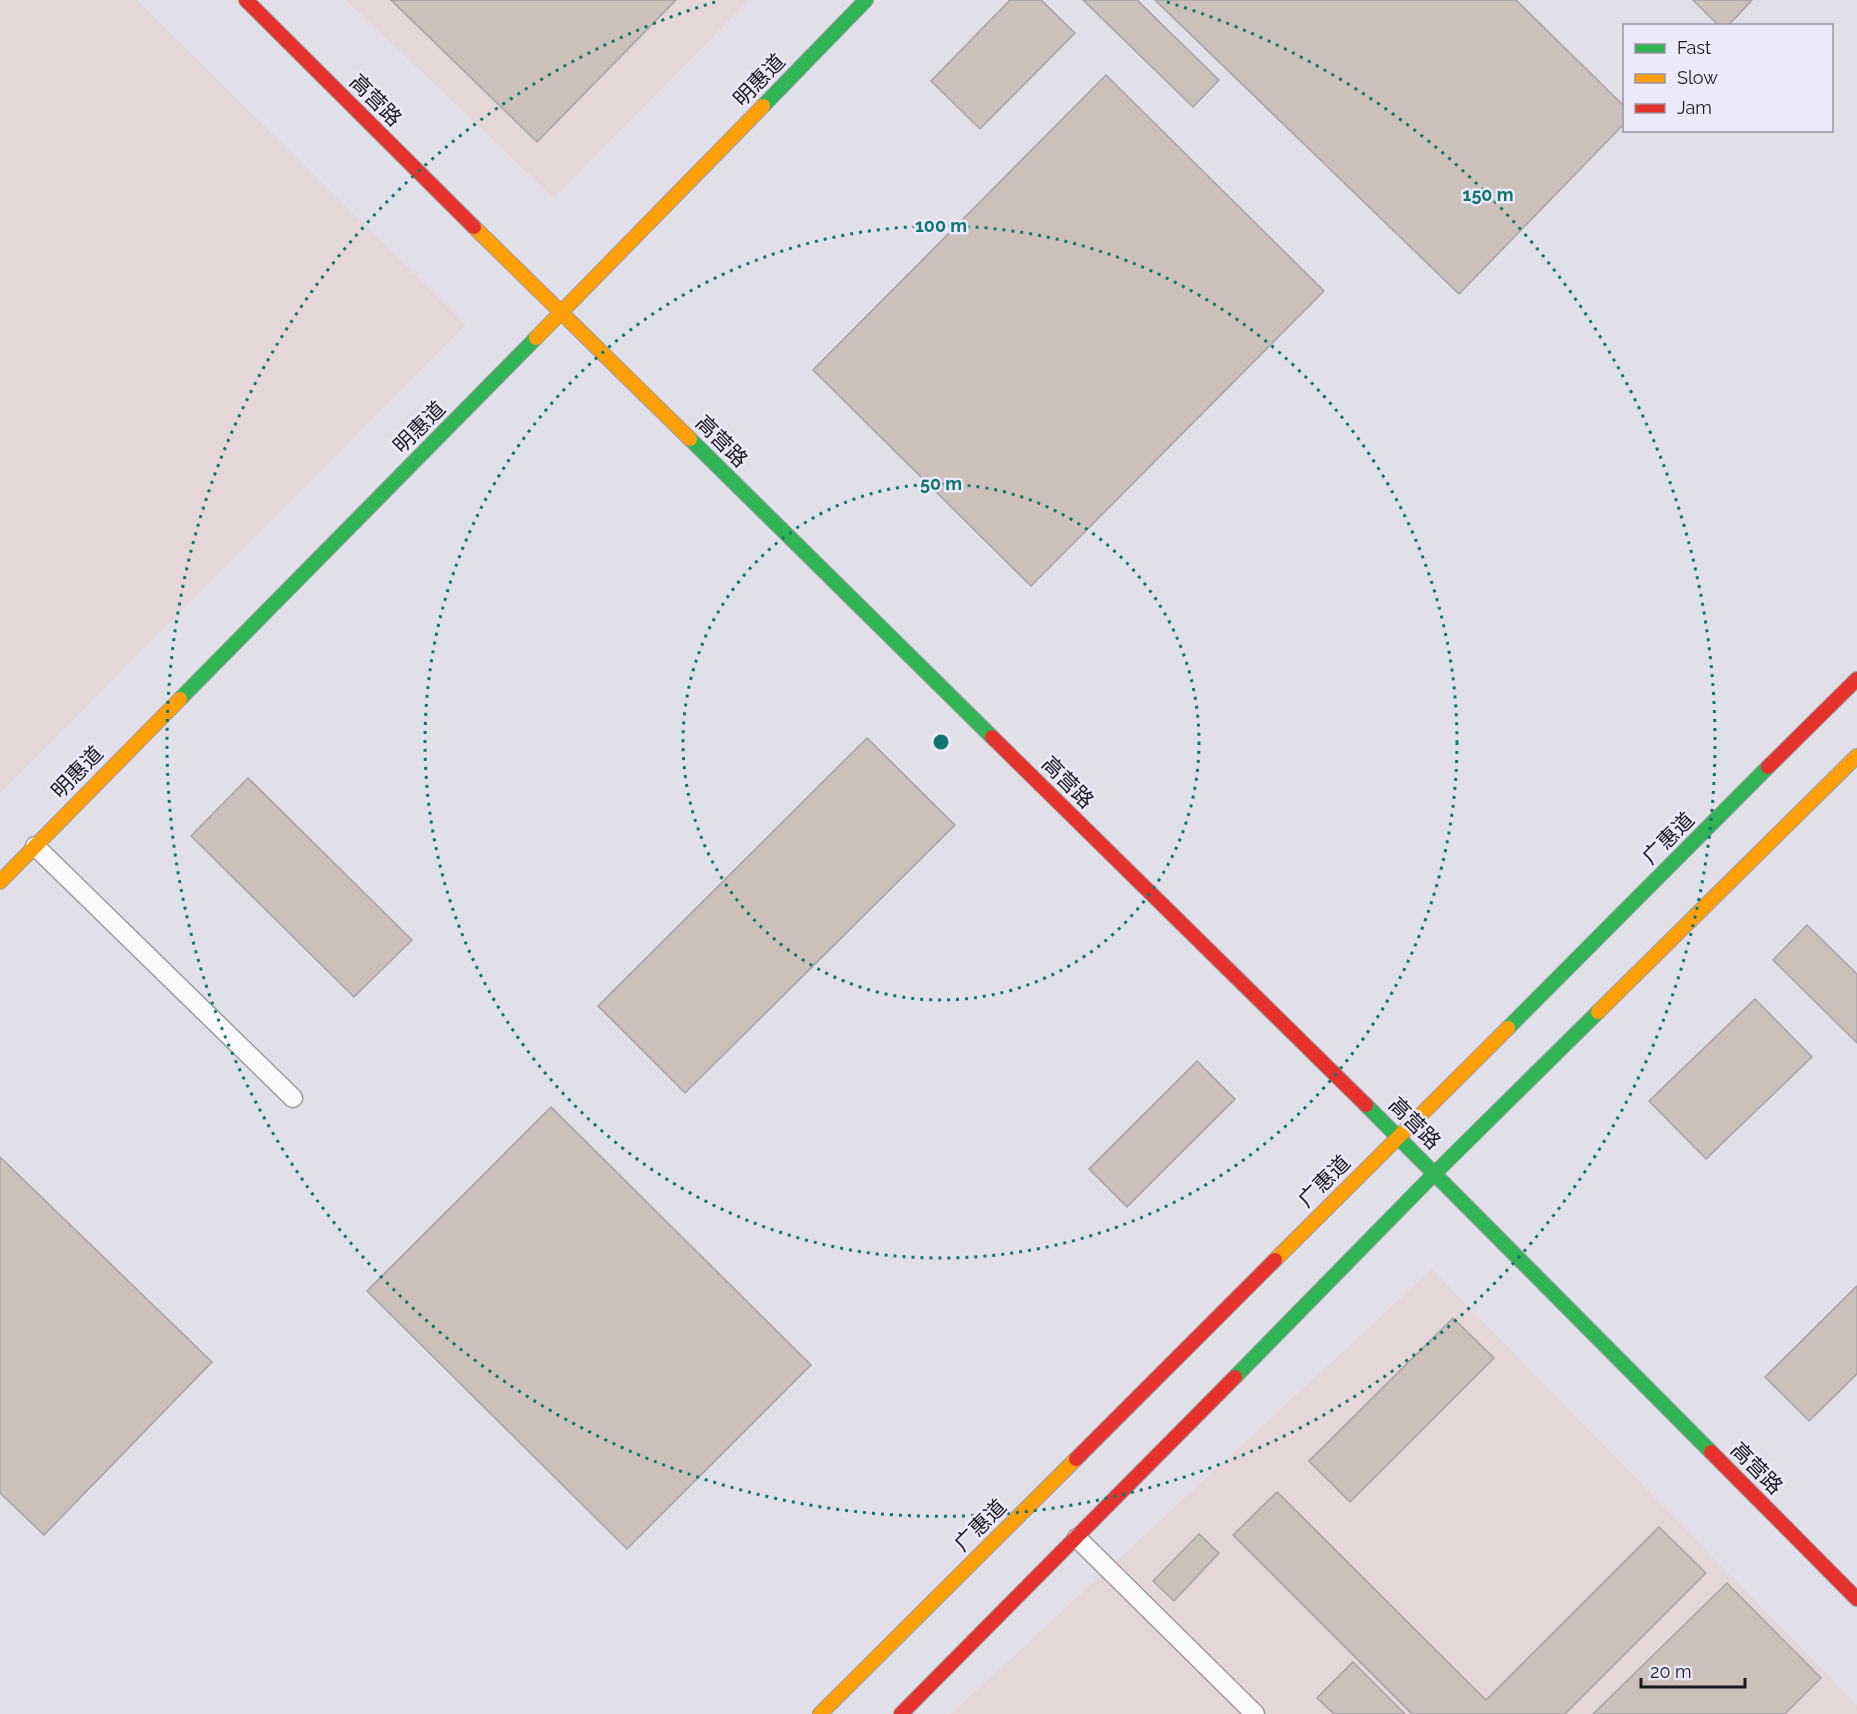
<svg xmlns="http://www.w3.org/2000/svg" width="1857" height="1714" font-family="Raleway,'Noto Sans SC',sans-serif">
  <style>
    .industrial { fill: #e5d6d8 }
    .building { fill: #ccc0bb; stroke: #a6a2a5; stroke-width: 1.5 }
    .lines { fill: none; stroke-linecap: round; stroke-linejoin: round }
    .lane-casing { stroke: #9b9aa1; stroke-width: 21 }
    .fast-casing { stroke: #9b9aa1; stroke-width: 16 }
    .slow-casing { stroke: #9b9aa1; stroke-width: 16 }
    .jam-casing { stroke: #9b9aa1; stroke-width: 16 }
    .lane { stroke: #fafafc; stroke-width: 18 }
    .fast { stroke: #30b455; stroke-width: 14 }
    .slow { stroke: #ff9f0a; stroke-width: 14 }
    .jam { stroke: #e5322d; stroke-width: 14 }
    .ring { fill: none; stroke: #0f766e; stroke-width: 3; stroke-dasharray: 3 6 }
    .labels { text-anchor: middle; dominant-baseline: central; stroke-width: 5; stroke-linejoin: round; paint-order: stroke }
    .street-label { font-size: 21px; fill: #19181e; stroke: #ebe9fa }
    .centre { fill: #0f766e; stroke: #ebe9fa; stroke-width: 3 }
    .ring-label { font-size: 18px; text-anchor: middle; font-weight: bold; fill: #0f766e; stroke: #ebe9fa; stroke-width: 5; stroke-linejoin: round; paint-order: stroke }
  </style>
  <rect width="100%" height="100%" fill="#e1e0e9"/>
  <g class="industrial">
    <path d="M0,0H137L466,325L0,793Z"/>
    <path d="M346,0H749L554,198Z"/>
    <path d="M1432,1269L1857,1705V1714H951Z"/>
  </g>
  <g class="building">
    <path d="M391,0H676L537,142Z"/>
    <path d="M1010,0H1041L1075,33L980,129L931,81Z"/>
    <path d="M1083,0H1137L1219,80L1193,107Z"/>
    <path d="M1155,0H1516L1624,106V124L1459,294Z"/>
    <path d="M1693,0H1752L1728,26H1719Z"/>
    <path d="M1106,75L1324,291L1031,586L813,370Z"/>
    <path d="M867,738L955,825L685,1093L598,1006Z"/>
    <path d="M248,778L412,940L354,997L191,836Z"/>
    <path d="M1807,925L1857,974V1043L1773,960Z"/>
    <path d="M1755,999L1812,1057L1706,1159L1649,1101Z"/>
    <path d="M1197,1061L1235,1099L1127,1207L1089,1169Z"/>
    <path d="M551,1107L811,1365L627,1549L367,1291Z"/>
    <path d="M0,1157L212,1362L44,1535L0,1493Z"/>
    <path d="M1857,1286V1374L1809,1421L1765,1377Z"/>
    <path d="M1453,1318L1494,1358L1350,1502L1309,1461Z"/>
    <path d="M1277,1492L1486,1700L1659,1527L1706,1573L1565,1714H1412L1233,1535Z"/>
    <path d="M1199,1534L1219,1553L1174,1601L1153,1581Z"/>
    <path d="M1727,1583L1821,1678L1785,1714H1593Z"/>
    <path d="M1353,1662L1405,1714H1334L1317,1698Z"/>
  </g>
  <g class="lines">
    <g class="lane-casing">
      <g id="lane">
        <path d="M35,846L293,1098"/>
        <path d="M1077,1538L1255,1714"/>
      </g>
    </g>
    <g class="fast-casing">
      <g id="fast">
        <path d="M763,106L866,0"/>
        <path d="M690,439L992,737"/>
        <path d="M180,699L536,338"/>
        <path d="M1508,1028L1768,767"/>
        <path d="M1366,1105L1711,1452"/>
        <path d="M1235,1377L1435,1173L1598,1012"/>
      </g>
    </g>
    <g class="slow-casing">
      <g id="slow">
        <path d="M474,227L690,439"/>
        <path d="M536,338L763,106"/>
        <path d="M0,882L180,699"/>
        <path d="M1598,1012L1857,756"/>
        <path d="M1275,1260L1508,1028"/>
        <path d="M820,1714L1076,1459"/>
      </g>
    </g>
    <g class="jam-casing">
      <g id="jam">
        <path d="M246,0L474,227"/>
        <path d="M992,737L1366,1105"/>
        <path d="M1768,767L1857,679"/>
        <path d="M1711,1452L1857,1599"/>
        <path d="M1076,1459L1275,1260"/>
        <path d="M901,1714L1235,1377"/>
      </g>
    </g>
    <use href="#lane" class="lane"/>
    <use href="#fast" class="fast"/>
    <use href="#slow" class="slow"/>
    <use href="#jam" class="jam"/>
  </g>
  <g class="ring">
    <circle cx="941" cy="742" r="258"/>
    <circle cx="941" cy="742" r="516"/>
    <path d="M1167 2A774 774 0 1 1 715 2"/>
  </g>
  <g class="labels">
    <g class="street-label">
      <text transform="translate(759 80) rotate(-46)">明惠道</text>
      <text transform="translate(376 100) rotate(45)">高营路</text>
      <text transform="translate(419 427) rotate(-45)">明惠道</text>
      <text transform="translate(722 441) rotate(45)">高营路</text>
      <text transform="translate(77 772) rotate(-46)">明惠道</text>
      <text transform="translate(1068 782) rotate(45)">高营路</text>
      <text transform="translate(1668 838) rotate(-45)">广惠道</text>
      <text transform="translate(1415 1123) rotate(45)">高营路</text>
      <text transform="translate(1324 1181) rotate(-45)">广惠道</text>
      <text transform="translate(1757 1468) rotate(45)">高营路</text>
      <text transform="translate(980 1525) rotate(-45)">广惠道</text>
    </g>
  </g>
  <circle cx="941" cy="742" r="9" class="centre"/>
  <g class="ring-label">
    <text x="1488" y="201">150 m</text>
    <text x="941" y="232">100 m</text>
    <text x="941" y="490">50 m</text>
  </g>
  <rect x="1623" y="24" width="210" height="108" fill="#ebe9fa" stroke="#9795a2" stroke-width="1.5"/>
  <rect x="1635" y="44" width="30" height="9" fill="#30b455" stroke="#9795a2" stroke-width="1.5"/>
  <text x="1677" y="54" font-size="18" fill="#19181e">Fast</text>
  <rect x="1635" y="74" width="30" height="9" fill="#ff9f0a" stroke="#9795a2" stroke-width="1.5"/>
  <text x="1677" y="84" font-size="18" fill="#19181e">Slow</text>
  <rect x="1635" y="104" width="30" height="9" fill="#e5322d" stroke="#9795a2" stroke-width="1.5"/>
  <text x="1677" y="114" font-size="18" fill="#19181e">Jam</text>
  <path d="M1641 1678v9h104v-9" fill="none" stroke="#19181e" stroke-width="3"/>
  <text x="1650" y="1678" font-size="18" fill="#19181e" stroke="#ebe9fa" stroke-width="4.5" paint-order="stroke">20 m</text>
</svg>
